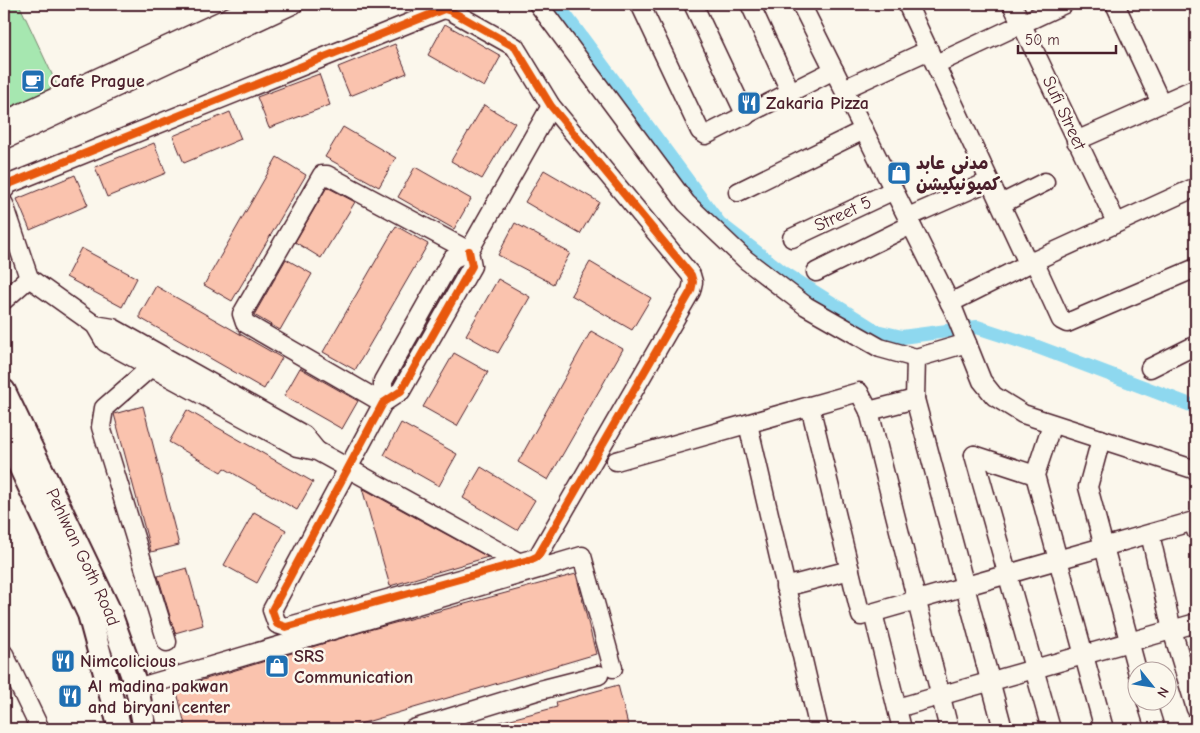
<svg xmlns="http://www.w3.org/2000/svg" width="1200" height="733" font-family="'Comic Neue','Playpen Sans Arabic',sans-serif">
  <style>
    .green { fill: #a6e7b0; stroke: #78836e }
    .lines { fill: none; stroke-linecap: round; stroke-linejoin: round }
    .canal { stroke: #8ed8ef; stroke-width: 14 }
    .building { fill: #fac3ae; stroke: #4a1f2b }
    .minor-casing { stroke: #4a1f2b; stroke-width: 21 }
    .major-casing { stroke: #4a1f2b; stroke-width: 26 }
    .minor { stroke: #fbf7ec; stroke-width: 18 }
    .major { stroke: #fbf7ec; stroke-width: 22 }
    .cycleway-casing { stroke: #fbf7ec; stroke-width: 11 }
    .cycleway { stroke: #e8590c; stroke-width: 8 }
    .labels { text-anchor: middle; dominant-baseline: central; stroke-width: 5; stroke-linejoin: round; paint-order: stroke }
    .poi-label { font-size: 18px; font-weight: bold; fill: #4a1f2b; stroke: #fbf7ec; text-anchor: start }
    .street-label { font-size: 18px; fill: #4a1f2b; stroke: #fbf7ec }
  </style>
  <rect width="100%" height="100%" fill="#fbf7ec"/>
  <filter id="ink" filterUnits="userSpaceOnUse"><feTurbulence type="fractalNoise" baseFrequency=".02" numOctaves="2"/><feDisplacementMap in="SourceGraphic" scale="10" xChannelSelector="R" yChannelSelector="G"/><feConvolveMatrix kernelMatrix="1 2 1 2 8 2 1 2 1" color-interpolation-filters="sRGB"/></filter>
  <g filter="url(#ink)">
    <path class="green" d="M4,4H19L58,87L4,109Z"/>
    <g class="lines">
      <path class="canal" d="M557,4L719,223L784,273L876,331L902,337L977,327L1035,346L1196,407"/>
    </g>
    <g class="building">
      <path d="M445,24L501,56L484,87L428,55Z"/>
      <path d="M395,44L407,73L350,96L338,67Z"/>
      <path d="M319,74L330,105L269,128L257,97Z"/>
      <path d="M484,105L515,123L482,179L451,161Z"/>
      <path d="M230,112L241,139L184,163L173,136Z"/>
      <path d="M343,127L396,158L379,187L325,157Z"/>
      <path d="M154,143L166,173L107,197L95,167Z"/>
      <path d="M277,157L306,175L232,301L204,285Z"/>
      <path d="M415,167L471,199L454,229L398,197Z"/>
      <path d="M544,170L599,202L580,234L525,202Z"/>
      <path d="M75,175L88,205L30,230L17,199Z"/>
      <path d="M327,187L355,202L321,258L295,242Z"/>
      <path d="M515,223L570,253L553,284L498,255Z"/>
      <path d="M396,226L428,244L355,370L323,352Z"/>
      <path d="M81,248L137,278L122,307L66,277Z"/>
      <path d="M286,259L312,274L280,330L254,315Z"/>
      <path d="M590,262L651,298L632,330L571,295Z"/>
      <path d="M498,279L530,297L498,353L466,335Z"/>
      <path d="M156,286L282,358L264,389L140,318V314Z"/>
      <path d="M591,331L623,349L548,480L518,462Z"/>
      <path d="M454,353L488,372L457,426L423,407Z"/>
      <path d="M300,368L358,401L342,429L284,396Z"/>
      <path d="M143,406L179,545L151,552L114,414Z"/>
      <path d="M187,410L313,482L297,510L224,468L221,472L169,442Z"/>
      <path d="M401,423L457,454L439,486L384,455Z"/>
      <path d="M481,467L535,500L517,530L463,498Z"/>
      <path d="M362,488L422,521L488,557L390,586Z"/>
      <path d="M254,512L286,530L257,583L224,565Z"/>
      <path d="M187,568L203,625L175,633L158,576Z"/>
      <path d="M576,574L596,654L343,729H186L176,688L365,631Z"/>
      <path d="M618,685L629,729H485L484,726L557,707L556,702Z"/>
    </g>
    <g class="lines">
      <g class="minor-casing">
        <g id="minor">
          <path d="M538,4L686,203L746,260L806,306L880,348L916,358"/>
          <path d="M640,4L700,131L706,135L834,70"/>
          <path d="M693,4L746,116"/>
          <path d="M750,4L791,93"/>
          <path d="M801,4L954,311L982,381L994,396L1023,414L1196,470"/>
          <path d="M907,4L1028,263"/>
          <path d="M1012,4L1116,222"/>
          <path d="M1115,4L1161,103"/>
          <path d="M936,64L1064,4"/>
          <path d="M844,89L929,50"/>
          <path d="M4,121L257,4"/>
          <path d="M4,140L294,4"/>
          <path d="M1076,141L1196,88"/>
          <path d="M4,190L9,184L444,9L451,11L515,47L551,106L691,275L693,282L691,291L538,556L532,559L286,627L277,624L272,610L383,403L401,391L472,266L469,251"/>
          <path d="M738,192L864,130"/>
          <path d="M4,204L29,278L95,325L105,342L298,447L317,451L518,562"/>
          <path d="M1001,204L1045,182"/>
          <path d="M908,217L990,181"/>
          <path d="M792,238L894,190"/>
          <path d="M1034,261L1061,320L1067,323L1196,268"/>
          <path d="M816,272L911,225"/>
          <path d="M4,300L29,278"/>
          <path d="M950,303L1034,261L1196,187"/>
          <path d="M95,325L113,328L304,435L317,451"/>
          <path d="M151,367L104,408L101,427L167,642"/>
          <path d="M1150,368L1196,345"/>
          <path d="M915,399L1003,729"/>
          <path d="M383,403L245,323L242,314L322,175H327L469,251"/>
          <path d="M383,403V381L452,259L469,251L551,106"/>
          <path d="M810,406L861,616L1194,521L1196,531"/>
          <path d="M869,411L949,729"/>
          <path d="M748,424L819,729"/>
          <path d="M1052,424L1035,475L1104,729"/>
          <path d="M1101,439L1088,487L1138,674"/>
          <path d="M974,455L1051,729"/>
          <path d="M974,455L1035,475"/>
          <path d="M616,461L859,392L869,411L915,399L916,358L967,343"/>
          <path d="M1150,534L1172,630L1196,709"/>
          <path d="M785,587L850,570"/>
          <path d="M873,613L902,729"/>
          <path d="M4,654L40,729"/>
          <path d="M137,688L582,556L613,668"/>
          <path d="M1146,700L1155,729"/>
          <path d="M897,708L1196,623"/>
          <path d="M413,729L540,690L599,675"/>
        </g>
      </g>
      <g class="major-casing">
        <g id="major">
          <path id="s1" d="M4,391L109,610L137,688L145,729"/>
          <path d="M4,432L89,614L120,729"/>
        </g>
      </g>
      <use href="#minor" class="minor"/>
      <use href="#major" class="major"/>
      <g class="cycleway-casing">
        <path id="cycleway" d="M4,190L9,184L444,9L451,11L515,47L551,106L691,275L693,282L691,291L538,556L532,559L286,627L277,624L272,610L383,403L401,391L472,266L469,251"/>
      </g>
      <use href="#cycleway" class="cycleway"/>
    </g>
  </g>
  <defs>
    <g id="cafe-square" transform="scale(1.25)"><rect x="-9" y="-9" width="18" height="18" rx="4" fill="#1f6fb2" stroke="#fbf7ec"/><path d="M-5.5-4.5H6V0H3Q3 3.5 0 3.5H-2.5Q-5.5 3.5-5.5 0ZM3-3.2v2h1.7v-2ZM-6 4.5H4V6H-6Z" fill="#fff"/></g>
    <g id="restaurant-square" transform="scale(1.25)"><rect x="-9" y="-9" width="18" height="18" rx="4" fill="#1f6fb2" stroke="#fbf7ec"/><path d="M-5-6h1v4h1v-4h1v4h1v-4h1v5L-1.5 .5V6h-2V.5L-5-1ZM5-6V6H3V1.5H1.5Q1.5-4 5-6Z" fill="#fff"/></g>
    <g id="shop-square" transform="scale(1.25)"><rect x="-9" y="-9" width="18" height="18" rx="4" fill="#1f6fb2" stroke="#fbf7ec"/><path d="M-5-2.5h2.3a2.7 3.5 0 0 1 5.4 0H5L5.5 6h-11ZM-1.5-2.5h3a1.5 2.3 0 0 0-3 0Z" fill="#fff"/></g>
  </defs>
  <g fill-rule="evenodd">
    <use href="#cafe-square" x="33" y="81"/>
    <use href="#restaurant-square" x="749" y="103"/>
    <use href="#shop-square" x="899" y="173"/>
    <use href="#restaurant-square" x="63" y="661"/>
    <use href="#shop-square" x="277" y="666"/>
    <use href="#restaurant-square" x="70" y="696"/>
  </g>
  <g class="labels">
    <g class="poi-label">
      <text x="50" y="81">Cafe Prague</text>
      <text x="766" y="103">Zakaria Pizza</text>
      <text x="916" y="163">مدنی عابد<tspan x="916" dy="21">کمیونیکیشن</tspan></text>
      <text x="294" y="656">SRS<tspan x="294" dy="21">Communication</tspan></text>
      <text x="80" y="661">Nimcolicious</text>
      <text x="88" y="686">Al madina pakwan<tspan x="88" dy="21">and biryani center</tspan></text>
    </g>
    <g class="street-label">
      <text transform="translate(1064 113) rotate(65)">Sufi Street</text>
      <text transform="translate(843 214) rotate(-25)">Street 5</text>
      <text stroke="none"><textPath href="#s1" startOffset="184">Pehlwan Goth Road</textPath></text>
    </g>
  </g>
  <rect width="1200" height="733" fill="none" stroke="#fbf7ec" stroke-width="20"/>
  <rect x="10" y="10" width="1180" height="713" fill="none" stroke="#4a1f2b" stroke-width="2" filter="url(#ink)"/>
  <g transform="translate(1152 686) rotate(120)"><circle r="24" fill="#fbf7ec" stroke="#b4a19f"/>
  <path d="M0-4L9 19L0 12L-9 19Z" fill="#1f6fb2"/>
  <text y="-8" font-size="14" font-weight="bold" text-anchor="middle" fill="#4a1f2b">N</text>
  </g>
  <path d="M1018 45v8h98v-8" fill="none" stroke="#4a1f2b" stroke-width="2.5"/>
  <text x="1025" y="45" font-size="15" fill="#4a1f2b" stroke="#fbf7ec" stroke-width="4" paint-order="stroke">50 m</text>
</svg>
